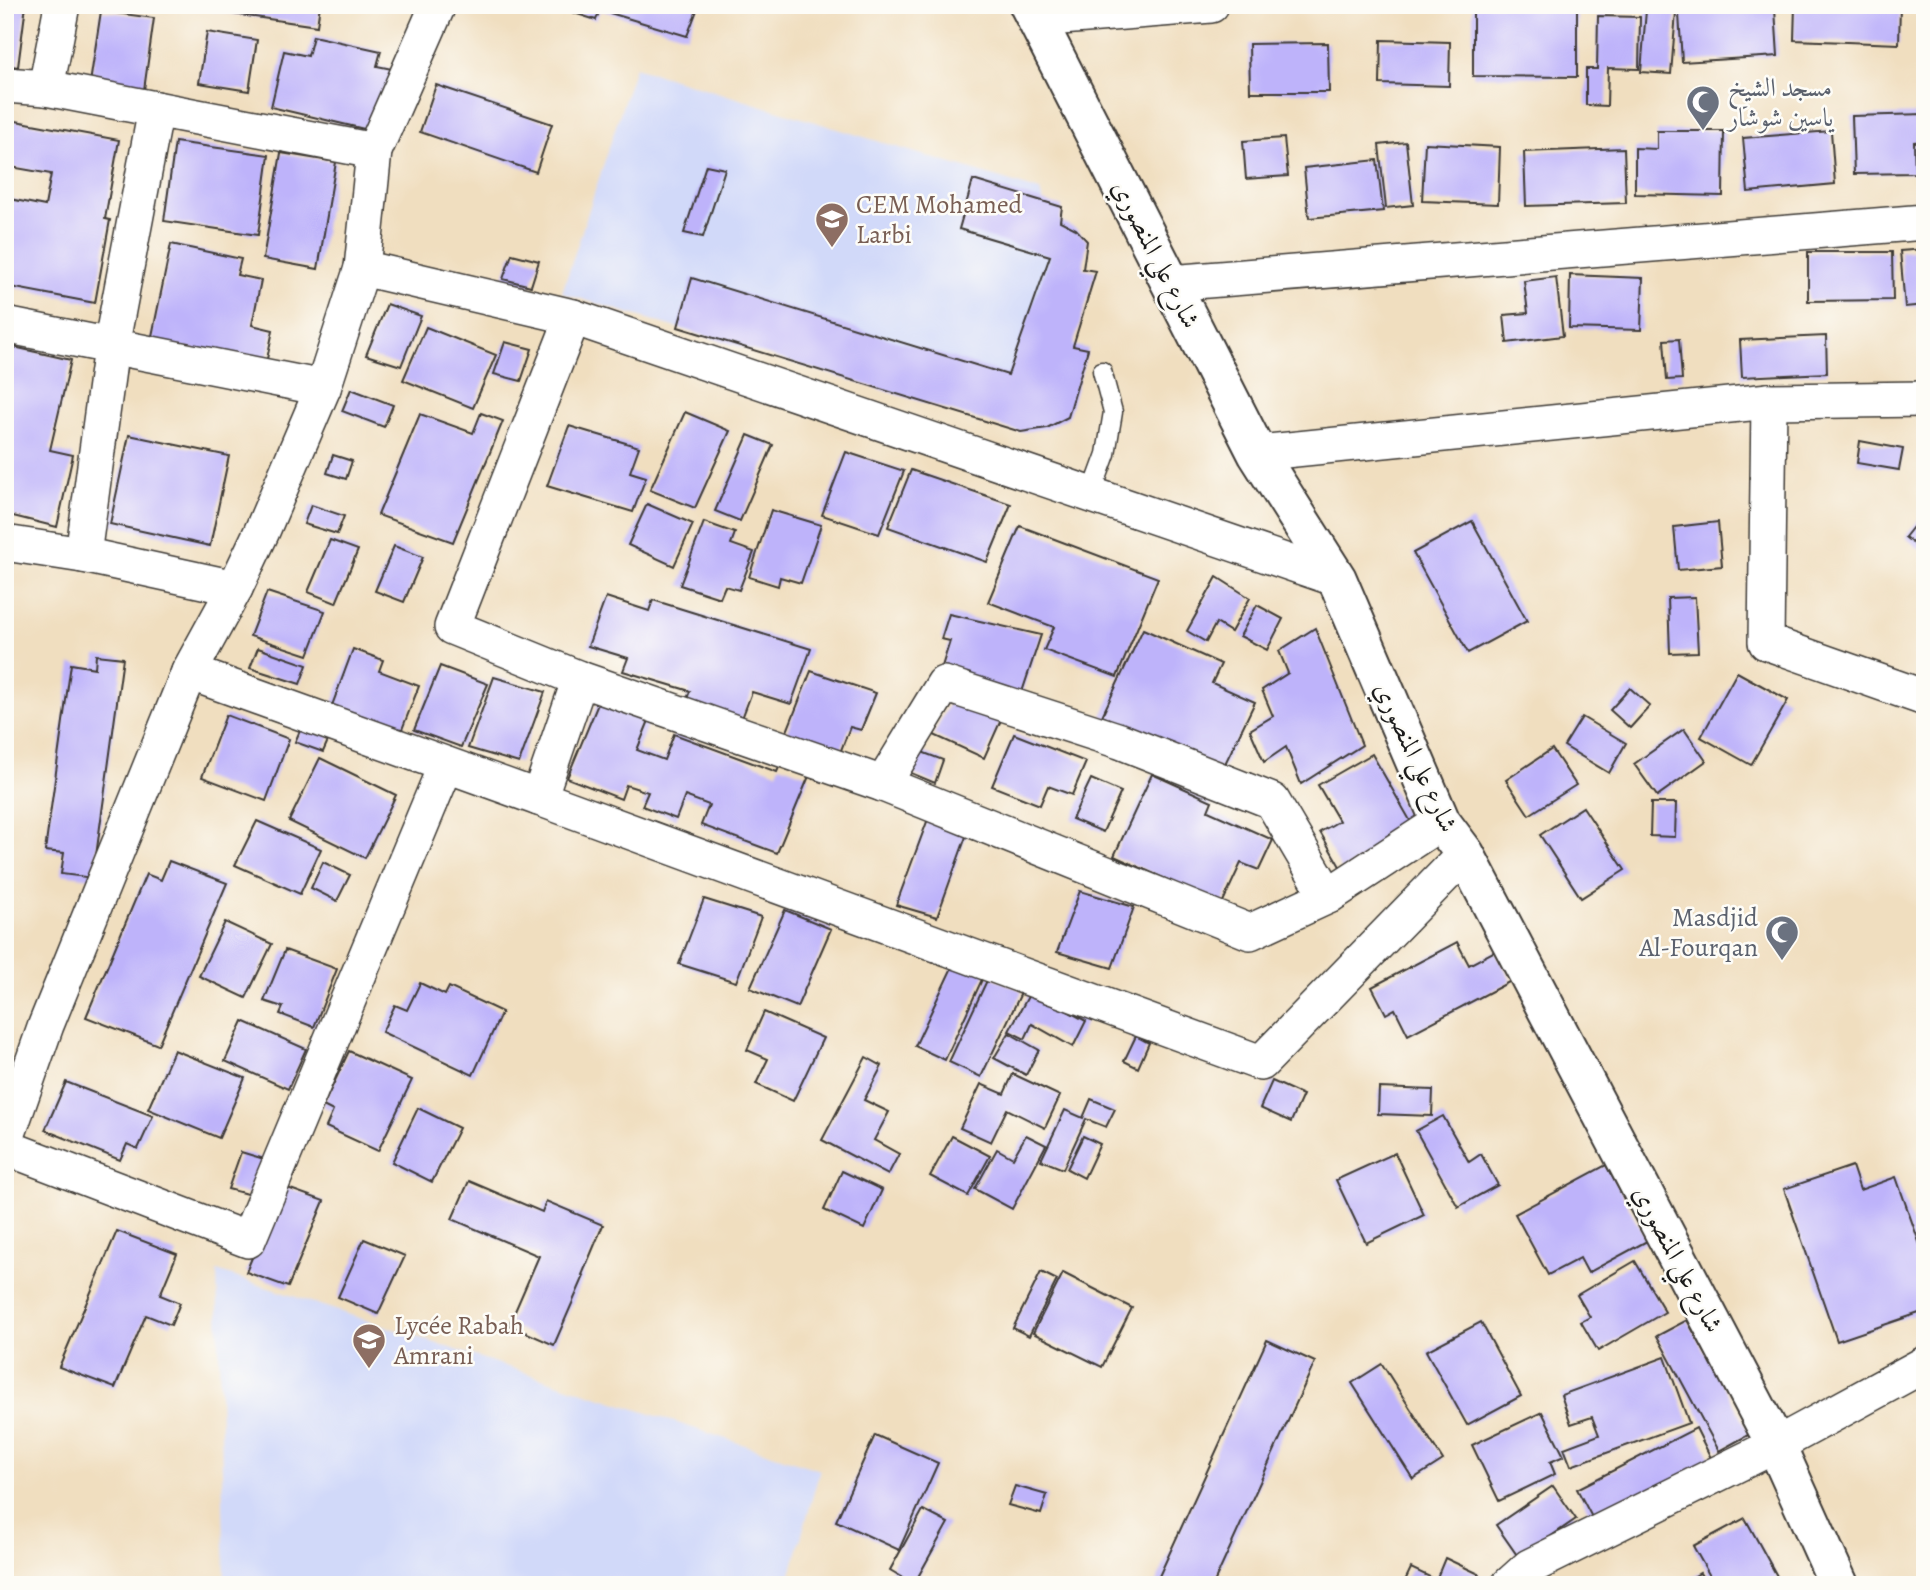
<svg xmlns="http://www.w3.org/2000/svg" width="1930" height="1590" font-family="Alegreya,Amiri,serif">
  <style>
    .built { fill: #d1d9f9 }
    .building { fill: #beb3fa }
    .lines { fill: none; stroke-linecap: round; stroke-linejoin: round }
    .lane-casing { stroke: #3c3934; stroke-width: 21 }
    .street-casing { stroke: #3c3934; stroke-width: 38 }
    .secondary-casing { stroke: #3c3934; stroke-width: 42 }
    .lane { stroke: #fff; stroke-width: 18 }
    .street { stroke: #fff; stroke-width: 35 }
    .secondary { stroke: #fff; stroke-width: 38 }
    .labels { text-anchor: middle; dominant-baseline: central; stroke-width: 5; stroke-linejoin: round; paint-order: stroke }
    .worship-label { font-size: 26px; fill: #5b616d; stroke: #fdfcf7; text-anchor: start }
    .education-label { font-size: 26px; fill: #785e54; stroke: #fdfcf7; text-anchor: start }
    .street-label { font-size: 26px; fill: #1c1c1c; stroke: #fdfcf7 }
  </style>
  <rect width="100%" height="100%" fill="#fdfcf7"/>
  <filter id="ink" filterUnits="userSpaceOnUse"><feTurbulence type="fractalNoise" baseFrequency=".0143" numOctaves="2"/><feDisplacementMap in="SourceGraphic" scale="14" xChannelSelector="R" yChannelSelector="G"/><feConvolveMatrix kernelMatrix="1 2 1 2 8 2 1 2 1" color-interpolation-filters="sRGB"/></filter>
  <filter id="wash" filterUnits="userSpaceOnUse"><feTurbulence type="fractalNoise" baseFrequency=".00686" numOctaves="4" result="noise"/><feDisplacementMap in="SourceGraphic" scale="28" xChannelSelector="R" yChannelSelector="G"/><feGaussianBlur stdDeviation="1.57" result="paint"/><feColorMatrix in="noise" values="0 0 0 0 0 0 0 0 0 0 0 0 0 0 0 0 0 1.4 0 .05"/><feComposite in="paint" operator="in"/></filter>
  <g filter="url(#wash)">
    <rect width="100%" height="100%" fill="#f0debf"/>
    <g class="built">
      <path d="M635,67L1040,191L1043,202L1062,207L1060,221L1076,229L1087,241L1083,269L1096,271L1073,345L1088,349L1068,417L1047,428L1021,432L562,293Z"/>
      <path d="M217,1271L820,1470L789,1581L797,1585H225Z"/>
    </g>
    <g id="blocks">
      <g class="building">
        <path d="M5,5H26L18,67L5,65Z"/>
        <path d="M184,5H320L317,26L184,7Z"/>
        <path d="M549,5H699L687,36L600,10L596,20Z"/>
        <path d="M1473,5H1577V77L1473,76Z"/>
        <path d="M1795,5H1900L1899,44L1794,40Z"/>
        <path d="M1775,9L1778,56L1682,62L1679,14Z"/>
        <path d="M1646,10L1676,12L1671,74L1641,72Z"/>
        <path d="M101,11L154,18L144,90L90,83Z"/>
        <path d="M1598,16L1640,17L1639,69L1608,68L1607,106L1586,105V69H1597Z"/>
        <path d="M207,32L257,40L249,91L199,83Z"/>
        <path d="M313,36L381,51L377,66L392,69L377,132L271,107L284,51L308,56Z"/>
        <path d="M1381,40L1450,42L1449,86L1380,84Z"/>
        <path d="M1328,43L1329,92H1250L1249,44Z"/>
        <path d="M436,85L552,124L536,172L420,132Z"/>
        <path d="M1925,114V141L1914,142L1915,173L1854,174L1852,116Z"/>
        <path d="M5,119L119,140L105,219L110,220L95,303L5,286V198L45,206L51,174L5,166Z"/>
        <path d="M1657,131H1724L1723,196L1635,194V148L1657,149Z"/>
        <path d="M1831,131L1835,184L1748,192L1743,138Z"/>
        <path d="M1284,138L1288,176L1246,179L1243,141Z"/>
        <path d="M175,142L269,155L258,235L164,221Z"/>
        <path d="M1406,142L1413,205L1386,208L1379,145Z"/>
        <path d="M1425,143L1500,147L1498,204L1422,201Z"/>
        <path d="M1624,148L1626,203L1526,206L1524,152Z"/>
        <path d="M281,153L336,162L318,269L263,259Z"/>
        <path d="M1377,160L1383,211L1309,218L1304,168Z"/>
        <path d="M706,165L725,169L703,237L684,233Z"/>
        <path d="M973,180L1062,207L1060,221L1076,229L1087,241L1083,269L1096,271L1073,346L1088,349L1068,417L1047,428L1021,432L678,327L692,278L1008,375L1050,256L959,229Z"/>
        <path d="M171,244L241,259L237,275L261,280L252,325L273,330L266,364L151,341Z"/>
        <path d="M1925,249V305L1905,307L1900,251Z"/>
        <path d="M1808,252H1892L1893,300L1808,301Z"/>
        <path d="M512,254L539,261L531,286L503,279Z"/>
        <path d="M1570,275L1643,278L1641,330L1569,328Z"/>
        <path d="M1556,277L1563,336L1507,343L1504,315L1528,313L1524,281Z"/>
        <path d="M387,304L421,316L401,366L366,355Z"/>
        <path d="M426,327L496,355L473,408L403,380Z"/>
        <path d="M1826,336L1827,373L1742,377L1740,340Z"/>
        <path d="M1679,339L1682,379L1667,380L1664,340Z"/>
        <path d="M505,342L532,349L521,381L494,374Z"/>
        <path d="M5,345L71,360L50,450L73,455L57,527L5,514Z"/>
        <path d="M351,389L393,405L384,427L342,411Z"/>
        <path d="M685,412L730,431L695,508L650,490Z"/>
        <path d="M481,413L503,421L453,542L378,515L420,414L473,433Z"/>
        <path d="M569,426L639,447L630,472L646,477L633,512L547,486Z"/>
        <path d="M129,435L229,456L210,546L110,524Z"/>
        <path d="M748,435L773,445L740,521L715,511Z"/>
        <path d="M1860,441L1903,449L1899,470L1857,463Z"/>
        <path d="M846,452L904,471L879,534L822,515Z"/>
        <path d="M333,455L352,461L346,479L327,473Z"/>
        <path d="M911,470L1011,504L987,562L888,527Z"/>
        <path d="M647,504L693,524L674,566L628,545Z"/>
        <path d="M311,505L344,516L337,534L304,524Z"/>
        <path d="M771,510L821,525L801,583L780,577L778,586L749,577Z"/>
        <path d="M1925,512V545L1921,550L1905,537Z"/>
        <path d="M1472,521L1527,621L1468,653L1413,553Z"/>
        <path d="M704,522L735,533L731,544L754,552L739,590L725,586L720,598L680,585Z"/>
        <path d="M1718,522L1722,566L1678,570L1674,527Z"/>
        <path d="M1020,526L1158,578L1117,677L1044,650L1054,627L988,602Z"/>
        <path d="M330,540L358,550L336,603L308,592Z"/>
        <path d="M394,546L423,557L404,602L375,591Z"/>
        <path d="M1217,577L1250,598L1231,632L1216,623L1206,642L1187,631Z"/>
        <path d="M267,592L325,611L308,655L250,636Z"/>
        <path d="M606,597L649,611L653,600L811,649L791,704L752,692L741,721L685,704L690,691L623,671L628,658L588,646Z"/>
        <path d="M1695,597L1698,652L1670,653L1668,598Z"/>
        <path d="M1257,605L1283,619L1267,650L1240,636Z"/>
        <path d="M949,614L1041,635L1021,695L939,676L950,641L941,639Z"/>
        <path d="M1315,628L1362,745L1301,784L1286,747L1264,762L1250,730L1273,716L1262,690L1288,673L1279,651Z"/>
        <path d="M1143,629L1221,664L1212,683L1255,702L1222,770L1102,716Z"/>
        <path d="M258,648L307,665L300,684L250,668Z"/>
        <path d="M353,649L383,660L379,671L419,686L399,737L330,711Z"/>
        <path d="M96,655L123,658L93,878L61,874L64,853L45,851L71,664L95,668Z"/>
        <path d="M440,666L488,684L461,747L414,730Z"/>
        <path d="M811,671L876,693L861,730L850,727L838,758L784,739Z"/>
        <path d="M1737,672L1788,700L1751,765L1701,737Z"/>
        <path d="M494,677L545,692L519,763L468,748Z"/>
        <path d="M1630,688L1650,706L1630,728L1610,710Z"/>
        <path d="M956,689L1005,711L984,758L934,735Z"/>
        <path d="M600,699L650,718L637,750L664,760L674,734L777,772L780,765L809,776L777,853L701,825L709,805L685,796L676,819L642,806L648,792L626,785L621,799L567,778Z"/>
        <path d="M226,715L289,739L266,801L202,777Z"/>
        <path d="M1582,717L1626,743L1609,773L1564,746Z"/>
        <path d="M302,726L330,736L323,752L295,742Z"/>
        <path d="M1684,729L1706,761L1657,796L1634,764Z"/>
        <path d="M1014,734L1086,762L1072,795L1048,786L1040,805L992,786Z"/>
        <path d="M1552,749L1576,785L1529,815L1506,780Z"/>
        <path d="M919,751L943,760L935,783L911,773Z"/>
        <path d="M1372,754L1415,829L1342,870L1320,832L1339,821L1318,785Z"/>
        <path d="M320,758L396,795L365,858L289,821Z"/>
        <path d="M1152,774L1212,801L1208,811L1273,840L1259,870L1241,863L1222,904L1114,856Z"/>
        <path d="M1091,779L1121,792L1103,832L1072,819Z"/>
        <path d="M1651,803H1676L1675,837L1650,836Z"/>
        <path d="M1583,807L1625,870L1581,898L1540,835Z"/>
        <path d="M928,819L968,831L937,917L896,905Z"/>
        <path d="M257,821L321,849L300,894L235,865Z"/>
        <path d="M169,861L227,883L158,1045L86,1017L146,874L161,880Z"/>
        <path d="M323,862L350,875L337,901L311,888Z"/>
        <path d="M1080,891L1134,907L1112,968L1057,952Z"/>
        <path d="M704,899L761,917L736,982L679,964Z"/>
        <path d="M785,910L831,929L797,1007L750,988Z"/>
        <path d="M225,922L272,944L246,998L199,976Z"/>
        <path d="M1457,942L1469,965L1495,951L1511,981L1408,1035L1395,1009L1386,1014L1372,987Z"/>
        <path d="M285,950L337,969L314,1027L280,1014L283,1007L264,1001Z"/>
        <path d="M956,959L985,973L945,1060L915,1046Z"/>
        <path d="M989,976L1022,991L981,1077L949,1062Z"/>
        <path d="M420,983L445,995L449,987L502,1012L473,1075L382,1032L395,1005L407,1010Z"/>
        <path d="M1031,991L1086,1021L1073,1047L1032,1024L1025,1039L1009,1031Z"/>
        <path d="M764,1012L823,1038L793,1101L756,1084L768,1059L747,1050Z"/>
        <path d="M243,1021L306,1049L288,1089L225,1061Z"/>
        <path d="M1009,1033L1039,1050L1026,1075L994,1058Z"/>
        <path d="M1136,1036L1149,1043L1138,1068L1124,1061Z"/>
        <path d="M174,1050L245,1078L219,1138L148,1109Z"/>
        <path d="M349,1051L412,1080L378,1151L326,1127L333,1111L323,1106Z"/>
        <path d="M866,1057L882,1066L864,1100L889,1112L874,1140L899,1154L888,1175L822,1140Z"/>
        <path d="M1013,1074L1060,1096L1045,1128L1007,1109L991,1142L960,1128L981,1084L1004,1094Z"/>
        <path d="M1272,1081L1303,1095L1291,1122L1260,1108Z"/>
        <path d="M66,1082L153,1116L138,1149L127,1144L120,1160L45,1130Z"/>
        <path d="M1379,1088L1433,1090L1432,1116L1378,1114Z"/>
        <path d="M1091,1099L1115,1109L1106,1127L1086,1119L1063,1169L1041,1160L1065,1110L1083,1118Z"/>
        <path d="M418,1108L459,1128L432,1182L392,1162Z"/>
        <path d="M1443,1116L1469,1162L1481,1154L1498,1185L1458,1207L1416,1131Z"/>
        <path d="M1026,1135L1046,1145L1012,1209L975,1189L997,1149L1013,1158Z"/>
        <path d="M952,1136L990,1156L968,1196L930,1176Z"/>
        <path d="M1083,1136L1100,1144L1084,1178L1067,1169Z"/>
        <path d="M241,1152L264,1159L251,1195L228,1189Z"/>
        <path d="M1395,1153L1424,1215L1366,1243L1336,1180Z"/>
        <path d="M1606,1165L1647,1241L1588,1273L1580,1258L1548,1275L1515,1214Z"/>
        <path d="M1852,1166L1860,1190L1896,1177L1925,1259V1311L1837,1341L1784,1189Z"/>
        <path d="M842,1171L882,1190L864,1229L824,1210Z"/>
        <path d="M469,1181L542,1212L546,1201L603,1225L582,1275L584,1276L554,1345L509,1325L539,1256L452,1219Z"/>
        <path d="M282,1186L324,1201L288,1287L246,1272Z"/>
        <path d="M117,1231L177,1254L160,1295L180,1303L171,1325L146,1315L115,1388L59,1367Z"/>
        <path d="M364,1239L405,1256L378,1314L338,1297Z"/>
        <path d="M1635,1261L1665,1312L1598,1351L1581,1322L1590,1317L1577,1295Z"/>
        <path d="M1041,1272L1057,1280L1029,1336L1013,1328Z"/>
        <path d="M1063,1273L1132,1308L1102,1367L1033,1333Z"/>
        <path d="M1687,1320L1750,1434L1719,1451L1657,1336Z"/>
        <path d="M1481,1322L1521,1396L1467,1425L1426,1351Z"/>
        <path d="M1267,1340L1315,1362L1213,1585H1155Z"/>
        <path d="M1665,1357L1689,1423L1571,1466L1564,1448L1599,1435L1592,1417L1571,1424L1561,1395Z"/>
        <path d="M1382,1364L1443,1460L1413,1479L1352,1383Z"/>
        <path d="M1542,1412L1564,1456L1550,1462L1555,1474L1499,1501L1472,1445Z"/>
        <path d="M1696,1428L1713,1462L1595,1523L1577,1489Z"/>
        <path d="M875,1435L938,1463L899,1550L836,1521Z"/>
        <path d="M1015,1486L1047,1495L1041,1514L1008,1505Z"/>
        <path d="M1553,1486L1576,1519L1519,1558L1496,1525Z"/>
        <path d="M923,1510L948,1523L914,1584L890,1570Z"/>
        <path d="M1745,1518L1778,1578L1766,1585H1715L1693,1546Z"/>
        <path d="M1445,1558L1479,1574L1474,1585H1403L1411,1568L1436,1580Z"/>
        <path d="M1700,1573L1707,1585H1680Z"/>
      </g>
    </g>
  </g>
  <g filter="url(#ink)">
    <use href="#blocks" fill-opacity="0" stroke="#3c3934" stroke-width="2"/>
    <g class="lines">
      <g class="lane-casing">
        <path id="lane" d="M1091,495L1106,454L1113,412L1102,371"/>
      </g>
      <g class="street-casing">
        <g id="street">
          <path d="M1036,19L1211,5"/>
          <path d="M5,85L46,88L374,151"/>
          <path d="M46,88L62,5"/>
          <path d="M362,268L374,151L438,5"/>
          <path d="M1170,283L1925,222"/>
          <path d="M573,317L452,627L580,679L883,784L1250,932L1328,896L1441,822"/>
          <path d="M5,325L323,388"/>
          <path d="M1769,401L1766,642L1925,698"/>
          <path d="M1257,453L1769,401L1925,399"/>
          <path d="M5,543L83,555L235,588L262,531L323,388L362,268L573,317L1337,579"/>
          <path d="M83,555L111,347L156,109"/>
          <path d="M189,672L539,798"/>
          <path d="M580,679L539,798L1261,1063L1465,854"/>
          <path d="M883,784L944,684L1120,741L1272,801L1328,896"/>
          <path d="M5,1142L46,1025L189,672L235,588"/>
          <path d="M5,1147L248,1240L446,765"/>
          <path d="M1509,1585L1529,1567L1776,1445L1925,1364"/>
        </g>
      </g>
      <g class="secondary-casing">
        <path id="secondary" d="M1029,5L1257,453L1337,579L1441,822L1465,854L1776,1445L1839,1585"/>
      </g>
      <use href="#lane" class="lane"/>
      <use href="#street" class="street"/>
      <use href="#secondary" class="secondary"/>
    </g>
  </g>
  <defs>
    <g id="mosque-pin" transform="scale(1.75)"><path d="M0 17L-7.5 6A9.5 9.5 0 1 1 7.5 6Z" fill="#6b7280" stroke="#fdfcf7"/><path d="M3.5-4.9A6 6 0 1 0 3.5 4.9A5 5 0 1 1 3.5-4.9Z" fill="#fff"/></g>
    <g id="school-pin" transform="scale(1.75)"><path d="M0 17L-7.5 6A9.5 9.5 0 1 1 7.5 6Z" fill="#8d6e63" stroke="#fdfcf7"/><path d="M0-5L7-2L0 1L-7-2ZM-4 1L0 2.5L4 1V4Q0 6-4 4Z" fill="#fff"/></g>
  </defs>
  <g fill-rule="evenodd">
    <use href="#mosque-pin" x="1703" y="102"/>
    <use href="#school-pin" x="832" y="219"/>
    <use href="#mosque-pin" x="1782" y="932"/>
    <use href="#school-pin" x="369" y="1340"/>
  </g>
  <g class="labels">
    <g class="worship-label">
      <text x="1728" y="87">مسجد الشيخ<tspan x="1728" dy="30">ياسين شوشار</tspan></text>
      <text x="1758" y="917" text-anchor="end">Masdjid<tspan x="1758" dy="30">Al-Fourqan</tspan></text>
    </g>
    <g class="education-label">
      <text x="856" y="204">CEM Mohamed<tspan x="856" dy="30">Larbi</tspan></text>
      <text x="394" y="1325">Lycée Rabah<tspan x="394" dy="30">Amrani</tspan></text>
    </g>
    <g class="street-label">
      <text transform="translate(1156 254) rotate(63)">شارع علي المنصوري</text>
      <text transform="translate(1416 757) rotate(65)">شارع علي المنصوري</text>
      <text transform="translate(1678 1259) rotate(62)">شارع علي المنصوري</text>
    </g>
  </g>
  <rect width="1930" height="1590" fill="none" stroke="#fdfcf7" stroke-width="28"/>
</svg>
